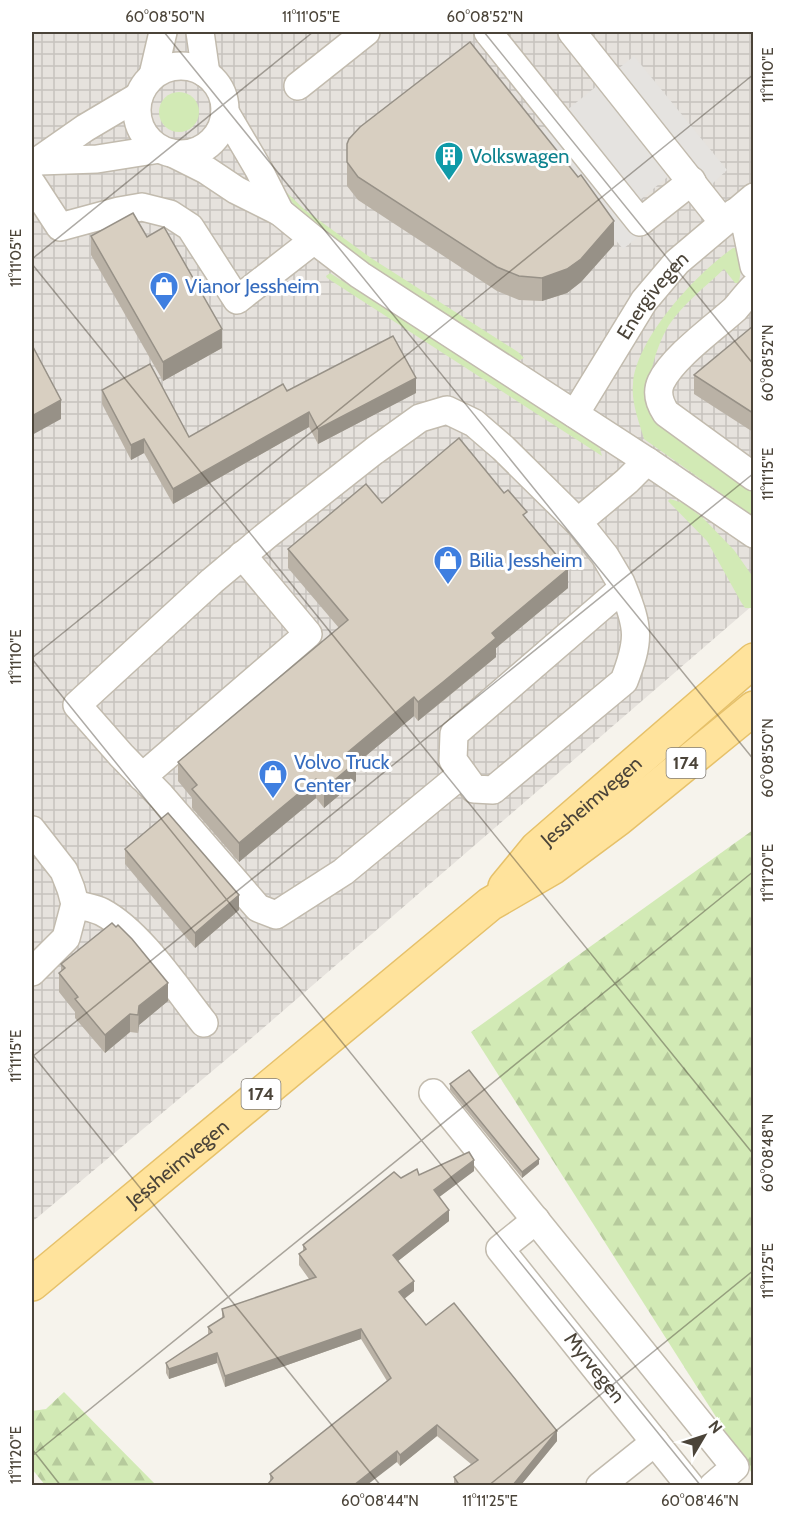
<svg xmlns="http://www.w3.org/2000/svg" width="785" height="1517" font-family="Cabin,sans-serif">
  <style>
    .industrial { fill: url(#industrial-grid) }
    .green { fill: #d2eab5 }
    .forest { fill: url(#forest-firs) }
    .parking { fill: #e5e3e0 }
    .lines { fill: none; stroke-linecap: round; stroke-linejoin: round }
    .minor-casing { stroke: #c2bbae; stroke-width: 30 }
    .major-casing { stroke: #e6c16a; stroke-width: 36 }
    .minor { stroke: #fff; stroke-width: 27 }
    .major { stroke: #ffe39c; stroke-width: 33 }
    .wall { fill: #bab2a6 }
    .shaded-wall { fill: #979187 }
    .building { fill: #d8cfc1; stroke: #979187; stroke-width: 1.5 }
    .ticks { fill: none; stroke: #4b4439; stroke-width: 1.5; stroke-opacity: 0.45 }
    .labels { text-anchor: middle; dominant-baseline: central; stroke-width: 6; stroke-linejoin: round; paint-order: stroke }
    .shield { fill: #fff; stroke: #817c74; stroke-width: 1.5 }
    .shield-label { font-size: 18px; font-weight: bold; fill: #4b4439 }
    .culture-label { font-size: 20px; fill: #0d838f; stroke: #fff; text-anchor: start }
    .shop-label { font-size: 20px; fill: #366cbe; stroke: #fff; text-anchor: start }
    .street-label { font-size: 20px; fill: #4b4439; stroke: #fff }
    .neatline { fill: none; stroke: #4b4439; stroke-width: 2 }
    .ticks-label { font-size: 15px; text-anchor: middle; fill: #4b4439 }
  </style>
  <defs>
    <pattern id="industrial-grid" width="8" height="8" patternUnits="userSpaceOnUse" patternTransform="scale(1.5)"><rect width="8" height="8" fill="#e6e2dd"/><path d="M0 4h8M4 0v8" fill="none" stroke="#c7c3be"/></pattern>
    <pattern id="forest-firs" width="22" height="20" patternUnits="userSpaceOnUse" patternTransform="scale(1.5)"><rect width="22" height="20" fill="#d2eab5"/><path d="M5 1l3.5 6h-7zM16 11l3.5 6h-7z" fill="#b6ca9c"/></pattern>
  </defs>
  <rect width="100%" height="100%" fill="#f6f3ec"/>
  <path class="industrial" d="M32,32H753V605L247,1042L32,1222Z"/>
  <g class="green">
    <circle cx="179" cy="112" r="20"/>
    <path d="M283,189L305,210L371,258L518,352L524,358L518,361L390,279L335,241C316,227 295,210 283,189Z"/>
    <path d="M733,248H737L742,262L739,283H735L724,269C705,287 683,304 669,325C655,348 642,391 654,417C661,432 736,477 753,489V516L644,439C639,422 631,402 633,384C636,338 697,273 733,248Z"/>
    <path d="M330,273L594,442L600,449L602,456L327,278L326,276Z"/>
    <path d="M670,499L683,503L703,518L734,550L753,577V608H745L741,602L707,541L668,501Z"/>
  </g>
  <g class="forest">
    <path d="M753,830V1475L471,1032Z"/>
    <path d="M64,1392L156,1485H45L32,1469V1411L46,1409Z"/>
  </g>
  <g class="parking">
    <path d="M634,56L727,170L712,184L618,69Z"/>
    <path d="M598,85L671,174L640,200L567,110Z"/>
    <path d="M549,125L639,236L623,249L533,138Z"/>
  </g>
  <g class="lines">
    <g class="minor-casing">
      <g id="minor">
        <path d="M200,32L206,74"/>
        <path d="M488,32L640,222L692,181"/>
        <path d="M572,32L723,222"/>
        <circle cx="181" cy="110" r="44"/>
        <path d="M153,75L163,32"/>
        <path d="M298,86L366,32"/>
        <path d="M225,112L259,170L280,212"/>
        <path d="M172,153L206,170L236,190L280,212L318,243L360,275L647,461L754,534"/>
        <path d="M39,161L97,159L160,149"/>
        <path d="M32,165L85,128L139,96"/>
        <path d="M32,184L60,227L119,211L142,207L170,214L190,227L237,300L314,240"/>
        <path d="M734,213L746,227L754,266"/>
        <path d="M754,287C747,294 741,302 735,309C714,328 673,357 661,382C656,393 660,404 666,413L754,477"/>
        <path id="s1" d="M575,414L644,301L677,262L754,197"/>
        <path d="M623,588L454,734L453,760L474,789L493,790L624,681C640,640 639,628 623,588L621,583L605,556L578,522L627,481L647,461"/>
        <path d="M462,774L343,872L276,915L258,908L161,796L121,755L77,705L212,581L267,535L374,451L420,418L447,410L474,423L503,448L578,522"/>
        <path d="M142,777L308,634L242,555"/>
        <path d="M32,830L64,871L71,889L75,904L66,938L32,972"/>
        <path d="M75,904C84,907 94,908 102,912C140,932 177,989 204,1023"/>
        <path d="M433,1093L735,1467L713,1486"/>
        <path id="s2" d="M536,1220L500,1249L690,1486"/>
        <path d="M600,1486L655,1442"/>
      </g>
    </g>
    <g class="major-casing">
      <g id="major">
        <path id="s3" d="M505,887L537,848L754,660"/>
        <path id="s4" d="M32,1284L490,904L552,868L618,819L754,708"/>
      </g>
    </g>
    <use href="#minor" class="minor"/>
    <use href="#major" class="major"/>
  </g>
  <g class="wall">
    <path d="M347,144L614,245L581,282L567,293L542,301L519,300L497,291L358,200L347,186Z"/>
    <path d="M91,236L147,237L222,348L163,381L91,255Z"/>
    <path d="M753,326V432L694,394V375Z"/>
    <path d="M102,390L189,437L287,391L416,393L318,444L309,427L173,504L144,453L131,460L102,404Z"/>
    <path d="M382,503L527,519L568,588L496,648V657L443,701L418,721L414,716L356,764V781L324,808L316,798L239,862L192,808V798L178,781V762L339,628L288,568V549Z"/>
    <path d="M125,849L239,910L195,948L125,864Z"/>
    <path d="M61,964L168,1001L139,1025L138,1033L130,1032L105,1053L75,1018V1012L59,992V973L61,971Z"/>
    <path d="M450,1084L539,1164L522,1178L450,1090Z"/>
    <path d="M474,1171L439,1197L449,1221L398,1261L414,1291L404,1299L426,1325L557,1441L521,1485H454V1477L471,1464L437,1436L400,1466L397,1462L270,1482V1474L387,1381L361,1339L225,1387L217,1363L169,1379L166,1373V1363L208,1335V1327L222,1318V1309L309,1279L299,1265V1254L303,1251V1245L401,1178Z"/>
  </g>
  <g class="shaded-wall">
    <path d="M614,221V245L581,282L567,293L542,301V278Z"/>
    <path d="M222,329V348L163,381V362Z"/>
    <path d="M416,378V393L318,444V429Z"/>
    <path d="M61,400V419L32,435V416Z"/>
    <path d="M309,412V427L173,504V489Z"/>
    <path d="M144,439V453L131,460V445Z"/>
    <path d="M568,569V588L496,648V657L418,721V702L492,633Z"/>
    <path d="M414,697V716L356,764V781L324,808V789L348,752Z"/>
    <path d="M316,779V798L239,862V843Z"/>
    <path d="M239,895V910L195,948V933Z"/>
    <path d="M168,983V1001L139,1025L138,1033L139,1006Z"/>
    <path d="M130,1014V1032L105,1053V1035Z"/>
    <path d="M539,1159V1164L522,1178V1172Z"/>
    <path d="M474,1160V1171L434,1201V1190Z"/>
    <path d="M449,1210V1221L393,1265V1255Z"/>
    <path d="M414,1281V1291L399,1303V1292Z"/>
    <path d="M361,1329V1339L225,1387V1376Z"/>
    <path d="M217,1353V1363L169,1379V1369Z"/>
    <path d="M437,1425V1436L400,1466V1455Z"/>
    <path d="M557,1431V1441L521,1485H513Z"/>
    <path d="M397,1451V1462L367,1485H354Z"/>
  </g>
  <g class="building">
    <path d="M470,42L578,177L581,175L614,221L581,259L567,269L542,278L519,276L497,267L358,177L347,162V144L349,139L360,127Z"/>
    <path d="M133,213L147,237L164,227L222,329L163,362L91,236Z"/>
    <path d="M753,326V413L694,375Z"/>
    <path d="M393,336L416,378L318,429L309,412L173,489L144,439L131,445L102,390L150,364L189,437L283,384L287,391Z"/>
    <path d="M32,345L61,400L32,416Z"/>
    <path d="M459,438L504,493L508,490L527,512L523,515L568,569L492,633L496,638L443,682L418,702L414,697L348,752L356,762L324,789L316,779L239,843L192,789L197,785L178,762L348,620L288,549L366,484L382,503Z"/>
    <path d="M168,813L239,895L195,933L125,849Z"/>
    <path d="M112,923L116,927L118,925L132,939L168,983L139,1006L138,1015L130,1014L105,1035L75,999L78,997L59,973L65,968L61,964Z"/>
    <path d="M469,1070L539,1159L522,1172L450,1084Z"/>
    <path d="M469,1152L474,1160L434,1190L449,1210L393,1255L414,1281L399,1292L426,1325L454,1303L557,1431L513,1485H455L458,1483L454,1477L478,1460L437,1425L400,1455L397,1451L354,1485H267L273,1478L270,1474L391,1378L361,1329L225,1376L217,1353L169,1369L166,1363L212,1332L208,1327L224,1317L222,1309L316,1277L299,1254L306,1249L303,1245L394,1172L401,1178L417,1169L419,1175Z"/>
  </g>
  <path class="ticks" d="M164,32L754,760M484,32L754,365M32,259L313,32M32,264L754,1155M32,658L754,74M32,659L701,1486M32,1054L381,1486M32,1057L754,473M32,1449L61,1486M32,1456L754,871M488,1486L754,1270"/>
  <defs>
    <g id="building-pin" transform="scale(1.5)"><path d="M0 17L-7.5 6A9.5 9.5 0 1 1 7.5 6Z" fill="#0f9aa8" stroke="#fff"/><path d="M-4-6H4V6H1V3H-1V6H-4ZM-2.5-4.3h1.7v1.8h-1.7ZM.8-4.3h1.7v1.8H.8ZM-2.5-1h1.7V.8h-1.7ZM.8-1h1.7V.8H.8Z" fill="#fff"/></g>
    <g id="shop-pin" transform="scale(1.5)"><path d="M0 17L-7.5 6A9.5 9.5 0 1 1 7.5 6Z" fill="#3f7fe0" stroke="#fff"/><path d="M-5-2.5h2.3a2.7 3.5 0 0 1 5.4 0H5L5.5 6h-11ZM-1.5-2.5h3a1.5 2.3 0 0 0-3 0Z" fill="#fff"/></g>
  </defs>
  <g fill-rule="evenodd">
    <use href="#building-pin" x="449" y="156"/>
    <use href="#shop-pin" x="164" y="286"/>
    <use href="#shop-pin" x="448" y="560"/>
    <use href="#shop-pin" x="273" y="774"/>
  </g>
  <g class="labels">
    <g class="shield">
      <rect x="666.5" y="748" width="39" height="30" rx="4.5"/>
      <rect x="241.5" y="1079" width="39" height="30" rx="4.5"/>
    </g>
    <g class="shield-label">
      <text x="686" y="763">174</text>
      <text x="261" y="1094">174</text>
    </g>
    <g class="culture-label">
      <text x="470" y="156">Volkswagen</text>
    </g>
    <g class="shop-label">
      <text x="185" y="286">Vianor Jessheim</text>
      <text x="469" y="560">Bilia Jessheim</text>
      <text x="294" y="762">Volvo Truck<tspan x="294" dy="23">Center</tspan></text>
    </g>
    <g class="street-label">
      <text stroke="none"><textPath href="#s1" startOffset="142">Energivegen</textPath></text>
      <text stroke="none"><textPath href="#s3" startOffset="122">Jessheimvegen</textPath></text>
      <text stroke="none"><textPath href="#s4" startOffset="189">Jessheimvegen</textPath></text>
      <text stroke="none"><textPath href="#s2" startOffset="198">Myrvegen</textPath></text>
    </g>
  </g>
  <rect width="785" height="1517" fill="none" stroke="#ffffff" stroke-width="66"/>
  <g transform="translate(704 1436) rotate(51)" stroke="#ffffff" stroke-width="4.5" paint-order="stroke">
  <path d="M0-4.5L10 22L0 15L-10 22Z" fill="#4b4439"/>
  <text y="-9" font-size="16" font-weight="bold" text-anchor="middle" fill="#4b4439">N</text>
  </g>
  <rect x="33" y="33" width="719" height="1451" class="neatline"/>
  <g class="ticks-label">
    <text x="165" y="22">60°08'50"N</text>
    <text x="311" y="22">11°11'05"E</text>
    <text x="485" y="22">60°08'52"N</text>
    <text transform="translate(768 75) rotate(-90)" y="5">11°11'10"E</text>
    <text transform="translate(16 258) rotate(-90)" y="5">11°11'05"E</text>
    <text transform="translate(768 363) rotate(-90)" y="5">60°08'52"N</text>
    <text transform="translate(768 474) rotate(-90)" y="5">11°11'15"E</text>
    <text transform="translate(16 657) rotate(-90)" y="5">11°11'10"E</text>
    <text transform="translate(768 758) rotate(-90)" y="5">60°08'50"N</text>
    <text transform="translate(768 873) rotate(-90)" y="5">11°11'20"E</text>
    <text transform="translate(16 1056) rotate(-90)" y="5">11°11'15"E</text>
    <text transform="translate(768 1153) rotate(-90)" y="5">60°08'48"N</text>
    <text transform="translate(768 1271) rotate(-90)" y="5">11°11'25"E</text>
    <text transform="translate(16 1455) rotate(-90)" y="5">11°11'20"E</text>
    <text x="380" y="1506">60°08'44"N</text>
    <text x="490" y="1506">11°11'25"E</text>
    <text x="700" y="1506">60°08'46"N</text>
  </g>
</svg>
